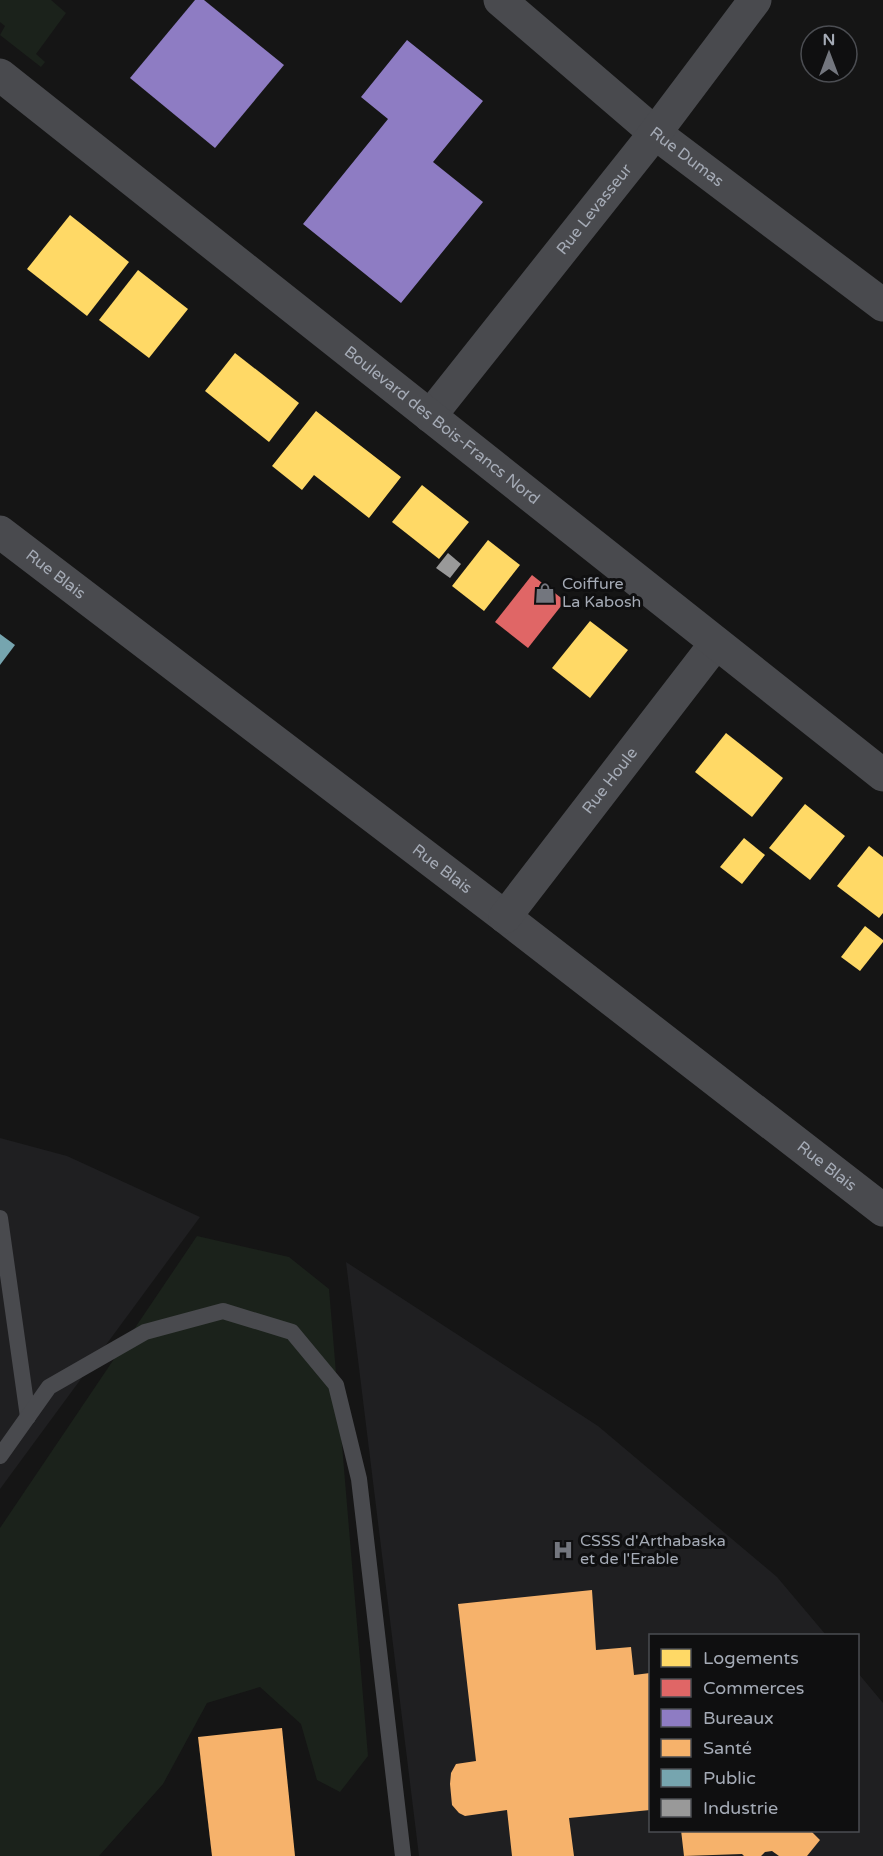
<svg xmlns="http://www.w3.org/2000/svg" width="883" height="1856" font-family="'Varela Round',sans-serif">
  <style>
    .built { fill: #1f1f21 }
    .green { fill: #1b221b }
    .homes { fill: #ffd966 }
    .shops { fill: #e06666 }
    .offices { fill: #8e7cc3 }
    .health { fill: #f6b26b }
    .public { fill: #76a5af }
    .industry { fill: #999 }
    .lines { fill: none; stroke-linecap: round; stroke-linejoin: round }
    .service { stroke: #494a4e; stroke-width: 16 }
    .minor { stroke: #494a4e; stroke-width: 33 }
    .tertiary { stroke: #494a4e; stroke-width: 33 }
    .labels { text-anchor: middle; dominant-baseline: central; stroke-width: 6; stroke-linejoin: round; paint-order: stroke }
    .street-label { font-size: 16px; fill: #a5abb6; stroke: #0f0f10 }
    .poi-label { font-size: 16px; fill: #a5abb6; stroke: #0f0f10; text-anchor: start }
  </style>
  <rect width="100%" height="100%" fill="#151515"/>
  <g class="built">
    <path d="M0,1138L67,1156L200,1217L0,1489Z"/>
    <path d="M346,1262L598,1426L777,1577L826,1635L650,1636V1830H858V1673L883,1703V1856H419Z"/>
  </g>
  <g class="green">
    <path d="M0,0H51L66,13L36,54L45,62L41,67L0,35L5,26L0,22Z"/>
    <path d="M197,1236L289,1257L329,1289L368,1756L340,1792L317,1780L301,1724L260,1687L207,1703L163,1784L99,1856H0V1528Z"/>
  </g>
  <g class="homes">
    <path d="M70,215L129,262L87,316L27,269Z"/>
    <path d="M138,270L188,309L149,358L99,320Z"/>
    <path d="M235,353L299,403L269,442L205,391Z"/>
    <path d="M316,411L401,477L369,518L314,475L302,490L272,466Z"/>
    <path d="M422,485L469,522L439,559L392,522Z"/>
    <path d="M488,540L520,565L484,611L452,586Z"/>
    <path d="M590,621L628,650L590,698L552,668Z"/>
    <path d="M726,733L783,778L752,817L695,772Z"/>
    <path d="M805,804L845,836L810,880L769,848Z"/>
    <path d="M744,838L765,855L742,884L720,867Z"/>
    <path d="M869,846L883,857V913L879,918L837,886Z"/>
    <path d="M865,926L883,940V942L860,971L841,957Z"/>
  </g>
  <path class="shops" d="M532,575L565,601L528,648L495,622Z"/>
  <g class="offices">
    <path d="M195,0H204L284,65L215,148L130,78Z"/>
    <path d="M407,40L483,101L433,162L483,202L401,303L303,224L388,119L361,97Z"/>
  </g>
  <g class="health">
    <path d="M592,1590L596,1650L631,1647L634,1675L650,1673V1810L569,1818L574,1856H512L507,1810L465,1816L459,1813L452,1805L450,1784L451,1773L456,1764L476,1761L458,1604Z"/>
    <path d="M282,1728L295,1856H212L198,1737Z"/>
    <path d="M681,1830H810L820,1840L807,1856H779L772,1851L765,1852L761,1856H744L742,1854L684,1856Z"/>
  </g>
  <path class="public" d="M0,634L15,645L0,665Z"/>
  <path class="industry" d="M448,553L461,564L450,578L436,568Z"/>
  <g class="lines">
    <g class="service">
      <path d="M0,1218L28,1417"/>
      <path d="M0,1456L49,1387L145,1332L223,1311L292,1332L336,1385L359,1479L403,1856"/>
    </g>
    <g class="minor">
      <path id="s1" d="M500,0L655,133L883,305"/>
      <path id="s2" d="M430,416L655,133L755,0"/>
      <path id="s3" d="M0,532L505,917L883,1210"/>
      <path id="s4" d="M505,917L716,643"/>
    </g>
    <path class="tertiary" id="s5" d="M0,75L883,775"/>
  </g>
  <defs>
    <g id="shop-bare" transform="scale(1.62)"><path d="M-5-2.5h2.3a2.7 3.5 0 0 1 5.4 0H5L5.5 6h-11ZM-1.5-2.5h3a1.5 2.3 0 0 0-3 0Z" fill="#73767e" stroke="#0f0f10" stroke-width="2.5" paint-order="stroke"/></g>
    <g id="hospital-bare" transform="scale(1.62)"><path d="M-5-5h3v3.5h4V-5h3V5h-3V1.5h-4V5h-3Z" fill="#73767e" stroke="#0f0f10" stroke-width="2.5" paint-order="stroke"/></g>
  </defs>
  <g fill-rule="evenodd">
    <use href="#shop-bare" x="545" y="593"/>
    <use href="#hospital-bare" x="563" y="1550"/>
  </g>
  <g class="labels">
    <g class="street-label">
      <text stroke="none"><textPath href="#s1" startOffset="244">Rue Dumas</textPath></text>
      <text stroke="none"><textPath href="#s2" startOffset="264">Rue Levasseur</textPath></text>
      <text stroke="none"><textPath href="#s5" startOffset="564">Boulevard des Bois-Francs Nord</textPath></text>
      <text stroke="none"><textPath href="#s3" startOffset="70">Rue Blais</textPath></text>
      <text stroke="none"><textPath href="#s4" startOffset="172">Rue Houle</textPath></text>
      <text stroke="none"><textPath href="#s3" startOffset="556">Rue Blais</textPath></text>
      <text stroke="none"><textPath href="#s3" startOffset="1042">Rue Blais</textPath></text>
    </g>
    <g class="poi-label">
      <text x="562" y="584">Coiffure<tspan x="562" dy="18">La Kabosh</tspan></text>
      <text x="580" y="1541">CSSS d'Arthabaska<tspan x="580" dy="18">et de l'Erable</tspan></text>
    </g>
  </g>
  <rect x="649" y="1634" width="210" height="198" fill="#0f0f10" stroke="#4b4d52" stroke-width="1.5"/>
  <rect x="661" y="1649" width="30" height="18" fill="#ffd966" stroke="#4b4d52" stroke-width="1.5"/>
  <text x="703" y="1664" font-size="18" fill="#a5abb6">Logements</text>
  <rect x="661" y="1679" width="30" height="18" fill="#e06666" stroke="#4b4d52" stroke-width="1.5"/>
  <text x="703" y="1694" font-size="18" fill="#a5abb6">Commerces</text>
  <rect x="661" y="1709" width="30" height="18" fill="#8e7cc3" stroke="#4b4d52" stroke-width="1.5"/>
  <text x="703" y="1724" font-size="18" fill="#a5abb6">Bureaux</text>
  <rect x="661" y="1739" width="30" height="18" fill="#f6b26b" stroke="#4b4d52" stroke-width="1.5"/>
  <text x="703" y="1754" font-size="18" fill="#a5abb6">Santé</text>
  <rect x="661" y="1769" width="30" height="18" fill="#76a5af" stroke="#4b4d52" stroke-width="1.5"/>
  <text x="703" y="1784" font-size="18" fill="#a5abb6">Public</text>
  <rect x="661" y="1799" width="30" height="18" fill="#999999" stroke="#4b4d52" stroke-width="1.5"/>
  <text x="703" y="1814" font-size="18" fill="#a5abb6">Industrie</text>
  <g transform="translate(829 54)"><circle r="28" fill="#0f0f10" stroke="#4b4d52" stroke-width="1.5"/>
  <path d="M0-4.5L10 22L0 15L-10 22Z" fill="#73767e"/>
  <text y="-9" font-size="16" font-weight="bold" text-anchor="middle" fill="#a5abb6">N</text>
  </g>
</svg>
